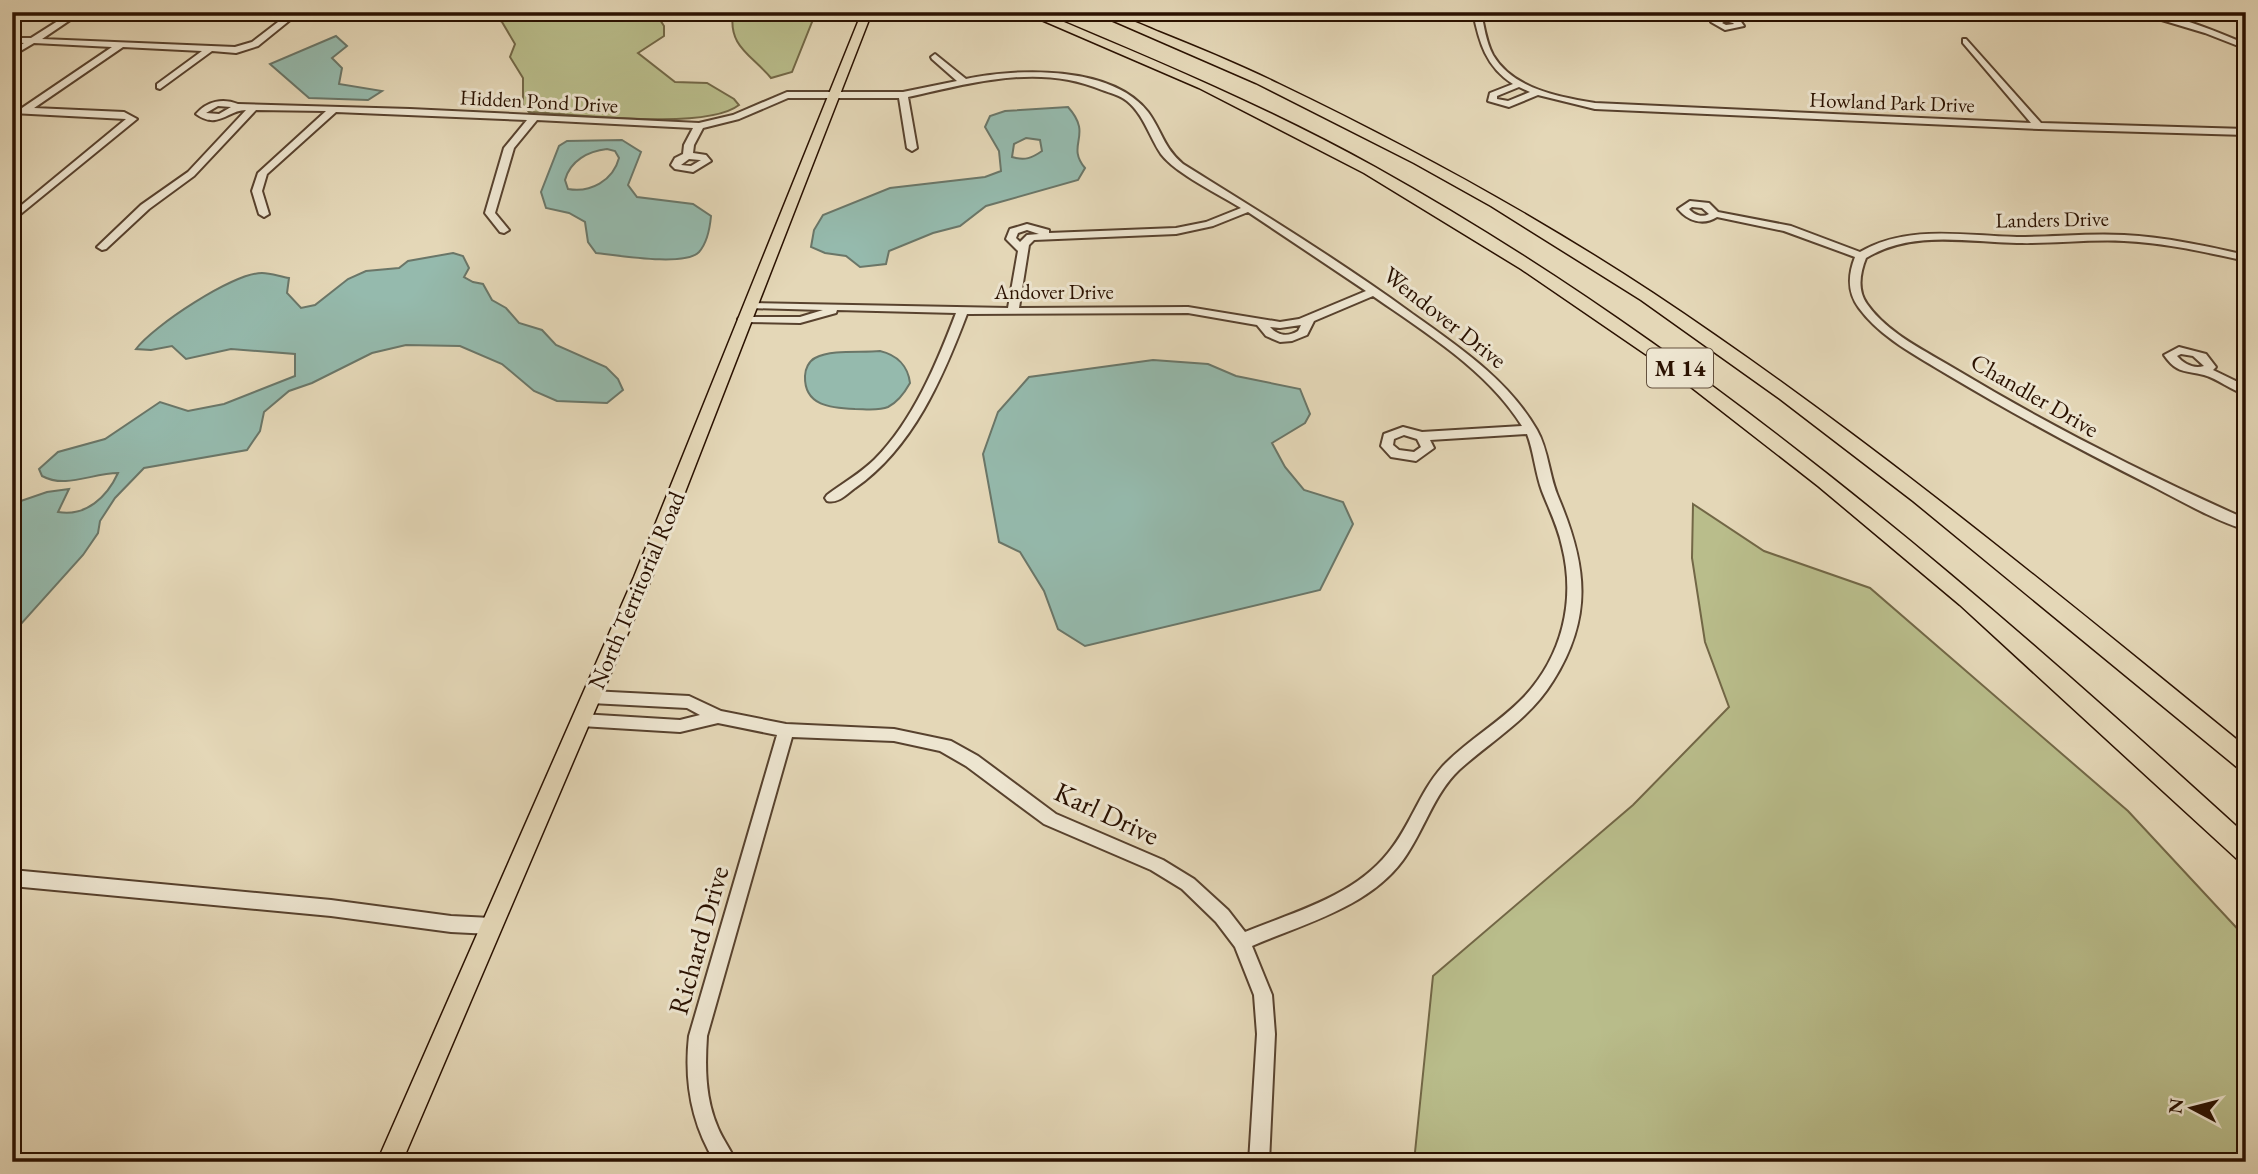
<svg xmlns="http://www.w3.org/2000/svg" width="2258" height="1174" font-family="'EB Garamond',serif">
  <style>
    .green { fill: #b9bd8b; stroke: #726746; stroke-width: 2 }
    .water { fill: #95baad; stroke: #6a7668; stroke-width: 2; fill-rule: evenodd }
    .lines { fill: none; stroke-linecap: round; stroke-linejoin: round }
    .minor-casing { stroke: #58422e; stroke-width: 4 }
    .major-casing { stroke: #2a1100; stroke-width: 3 }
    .highway-casing { stroke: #2a1100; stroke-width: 3 }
    .minor { fill: #ede5d0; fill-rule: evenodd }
    .major { fill: #e4d7b7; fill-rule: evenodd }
    .highway { fill: #e4d7b7; fill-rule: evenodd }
    .labels { text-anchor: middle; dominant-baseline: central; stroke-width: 6; stroke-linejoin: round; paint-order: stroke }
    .far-street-label { font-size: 21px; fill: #2a1100; stroke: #ede5d0 }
    .shield { fill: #ede5d0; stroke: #64513e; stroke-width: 2 }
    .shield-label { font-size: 23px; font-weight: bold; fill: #2a1100 }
    .street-label { font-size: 24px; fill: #2a1100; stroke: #ede5d0 }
    .near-street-label { font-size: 28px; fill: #2a1100; stroke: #ede5d0 }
  </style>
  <rect width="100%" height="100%" fill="#e4d7b7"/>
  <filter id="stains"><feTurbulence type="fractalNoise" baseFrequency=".00286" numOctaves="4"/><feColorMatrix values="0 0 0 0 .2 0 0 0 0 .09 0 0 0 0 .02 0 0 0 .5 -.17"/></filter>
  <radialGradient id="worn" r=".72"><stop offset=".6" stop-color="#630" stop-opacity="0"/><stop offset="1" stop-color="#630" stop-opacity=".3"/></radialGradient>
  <g class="green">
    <path d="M484,12H655L664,26V36L638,53L675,82L707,83L734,99L739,105C706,131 574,114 529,112L523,105V78L510,57L515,44L502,22Z"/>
    <path d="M733,12H816L792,72L771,78C751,54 728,47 733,12Z"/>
    <path d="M1693,504L1764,551L1870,588L2128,811L2246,938V1162H1414L1433,976L1633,805L1729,707L1705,642L1692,558Z"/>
  </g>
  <g class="water">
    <path d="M336,36L347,46L332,58L342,68L339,84L382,91L368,100L309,98L270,64Z"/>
    <path d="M1068,107C1094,136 1065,144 1085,168L1078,180L986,206L960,226L933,233L889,251L886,264L860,267L846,256L825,253L811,247L814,230L823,215L890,188L985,177L1001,171L999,151L985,127L990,116L1005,111ZM1026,138L1040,140L1042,151C1032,158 1025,161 1012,157L1014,144Z"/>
    <path d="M622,140L641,152L628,185L637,197L693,204L711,216C710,227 707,243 699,252C685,267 616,255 596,253L588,242L585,222L569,213L546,208L541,192L559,146L567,141ZM607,149L615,151L619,158C613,181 590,193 568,189L565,180C570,161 588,151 607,149Z"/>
    <path d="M453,253L463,256L469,268L464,277L473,282L483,284L492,300L506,308L519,323L542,330L556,345L606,367L618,379L623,390L607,403L557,401L534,391L502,364L460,346L406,345L372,353L312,383L289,391L264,412L260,431L247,450L144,468L115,498L100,521L98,533L83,555L12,634V504L47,492L69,489L58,512C86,517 107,497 118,473C92,473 66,489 42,476L39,469L58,452L105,439L160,402L188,411L224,404L295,376V354L231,349L186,359L172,346L151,350L136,349C153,326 233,273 262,273C271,273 281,277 289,278L287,293L301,308L315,305L348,279L366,271L399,268L408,261Z"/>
    <path d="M880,351C897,355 908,366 910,383C905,392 898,402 888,407C879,411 865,409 855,409C831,408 804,406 805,376C805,369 809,361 815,358C833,349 861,353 880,351Z"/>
    <path d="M1153,360L1208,364L1236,376L1300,389L1310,414L1305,423L1272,443L1285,467L1304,490L1343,502L1353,524L1320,590L1085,646L1058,629L1044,591L1020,552L999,542L983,454L998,412L1029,377Z"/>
  </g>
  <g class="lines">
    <g class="minor-casing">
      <g id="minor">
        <path d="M72,12H82L42,39L235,47L252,42L291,12H300L258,46L236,53L212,51L160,89L157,88V84L202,51L123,47L34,108L124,112L137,119L12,221V213L126,119L12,113V107L22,108L112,47L34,43L12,56V50L24,43L12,42V38H31Z"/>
        <path d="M1473,12H1481C1484,26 1486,42 1493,55C1513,89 1559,97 1595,103L2031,123L1963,43V39H1966L2041,123L2246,129V135L2039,129L1595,109L1538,95L1509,107L1488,101L1490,93L1513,84C1486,67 1479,42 1473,12ZM1519,87L1530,92L1508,101L1497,99V96Z"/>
        <path d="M2135,12C2172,12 2212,30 2246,44V49L2205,33Z"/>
        <path d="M1725,17L1739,19L1744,26L1725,30L1711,22ZM1725,21L1733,23L1734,24L1726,25L1722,23Z"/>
        <path d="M935,54L966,79C1017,68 1112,65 1148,112C1162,131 1163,147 1183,164C1260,212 1337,259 1410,312C1456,345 1508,379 1537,430C1549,451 1549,477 1559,499C1587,566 1593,617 1553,681C1530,719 1491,741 1459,770C1433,795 1424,831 1403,860C1369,907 1303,924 1252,946L1272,995L1275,1034L1269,1162H1249L1257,1034L1254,995L1235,947L1216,922L1182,889L1151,870L1044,824L966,766L940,751L894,741L792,737L707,1036C705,1067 705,1099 718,1128C723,1140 731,1150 736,1162H715C691,1123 684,1081 689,1036L777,735L718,723L680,732L581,726L576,724L573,720L576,716L581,714L680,720L700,715L687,708L591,703L586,701L583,697L586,693L591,691L689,696L721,711L786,724L894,729L951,741L978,756L1056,814L1163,860L1194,879L1228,910L1245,932C1294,912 1354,896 1388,853C1410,827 1419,793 1442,767C1466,741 1498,724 1523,698C1562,657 1576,601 1562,546C1558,527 1549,509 1542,491C1535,472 1534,452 1527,434L1430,440L1434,448L1416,461L1391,457L1381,446L1384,434L1403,427L1422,432L1522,426C1488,371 1426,333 1373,296L1314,321L1307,335L1292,341L1280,342L1266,336L1257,325L1188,313L967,314C943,377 913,448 855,488C847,494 838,504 827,501L825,498L827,495C843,483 861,473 875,459C913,421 937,363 956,313L837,310L836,313L800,323L744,322L738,319L740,317H800L823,310L750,308L746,307V303L1008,308L1018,251L1006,239L1010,229L1027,224L1049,230V233L1176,228L1206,222L1241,208C1220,195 1175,173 1161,154C1149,136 1144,115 1127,101C1120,95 1110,93 1102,90C1039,63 972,83 908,97L917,148L912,151L907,148L899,98H788L739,119L703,128L694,145L693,153L706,155L711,161L693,172L675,169L671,165L675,158L683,154L684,145L693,128L537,120L514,148L495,213L509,230L504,233L500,232L485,213L504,148L527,120L336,112L267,174L262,191L269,214L264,217L259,214L252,191L258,173L326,111L256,110L194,176L149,209L106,249L102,250L97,247L141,205L188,172L246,110C228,110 218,130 196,114C207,101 223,98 238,104L410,109L699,123L733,115L787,92H903L957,81L932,59L931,57ZM218,106L231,107L219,114L206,113ZM689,159L700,160H701L691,166L681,165ZM1248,212L1366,291L1299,319L1280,322L1188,307L1019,308L1029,245L1034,240L1176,234L1213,226ZM1027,230L1039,234L1027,235L1020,242L1016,238L1018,233ZM1301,325L1298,331C1288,337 1278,336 1270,327L1280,328ZM1404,435L1417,439L1421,447L1414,452L1399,450L1393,445L1394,439Z"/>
        <path d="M1690,201L1709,203L1718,212L1791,226L1860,252C1908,224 1965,236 2017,237C2053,237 2089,233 2124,235C2165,237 2206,246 2246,255V261C2206,252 2165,243 2124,241C2089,239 2053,244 2017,243C1966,242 1912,230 1866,258C1860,273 1857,290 1867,304C1888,334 1926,351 1957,370C2050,426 2147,475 2246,519V530C2214,520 2183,502 2154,487C2084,452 2015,415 1948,375C1917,356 1881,338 1859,308C1847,292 1848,275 1855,257L1784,231L1717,217C1703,226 1688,221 1678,209ZM1692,207L1702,208L1709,214C1702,218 1694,215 1689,209Z"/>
        <path d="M2179,347L2206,354L2216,367L2213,370L2246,386V395C2231,390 2218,379 2204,375C2185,370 2177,374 2164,355ZM2181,354L2193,356L2204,366C2193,369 2184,364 2177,356Z"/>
        <path d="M12,870L331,900L451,916L491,918L497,920L500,926L497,932L491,934L451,932L331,916L12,886Z"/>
      </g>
    </g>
    <g class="major-casing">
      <path id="major" d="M862,12H872L652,577L402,1162H377L634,577Z"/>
    </g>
    <g class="highway-casing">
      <g id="highway">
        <path d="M1023,12H1040C1154,60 1267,107 1375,167C1696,346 1975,588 2246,835V862L2237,859L1960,605L1818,486L1673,373L1521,269L1364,173L1199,88Z"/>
        <path d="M1093,12C1117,12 1137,23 1159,32C1199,48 1240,65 1279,84C1408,146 1533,214 1653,293C1861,431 2053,590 2246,747V771L2238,768L1913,501L1780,399L1641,300L1491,206L1414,163L1256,83Z"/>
      </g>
    </g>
    <use href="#minor" class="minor"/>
    <use href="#major" class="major"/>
    <use href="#highway" class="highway"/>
  </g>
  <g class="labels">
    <g class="far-street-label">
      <text transform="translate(539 101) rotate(3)">Hidden Pond Drive</text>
      <text transform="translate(1892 102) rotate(2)">Howland Park Drive</text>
      <text transform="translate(2052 219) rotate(-1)">Landers Drive</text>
      <text x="1054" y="291">Andover Drive</text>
    </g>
    <rect class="shield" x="1647" y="348.5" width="66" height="39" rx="5"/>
    <g class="shield-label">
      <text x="1680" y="368">M 14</text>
    </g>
    <g class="street-label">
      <text transform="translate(1445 317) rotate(38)">Wendover Drive</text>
      <text transform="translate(2035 395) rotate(30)">Chandler Drive</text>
      <text transform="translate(636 590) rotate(-67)">North Territorial Road</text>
    </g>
    <g class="near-street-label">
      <text transform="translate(1107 813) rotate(25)">Karl Drive</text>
      <text transform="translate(698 940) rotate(-74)">Richard Drive</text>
    </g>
  </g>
  <rect width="2258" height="1174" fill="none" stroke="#e4d7b7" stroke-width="42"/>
  <rect x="14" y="14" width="2230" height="1146" fill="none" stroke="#2a1100" stroke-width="3.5"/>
  <rect x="21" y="21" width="2216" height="1132" fill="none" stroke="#2a1100" stroke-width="2"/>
  <g transform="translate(2192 1108) rotate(277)" stroke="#ede5d0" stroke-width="5" paint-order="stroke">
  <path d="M0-5L12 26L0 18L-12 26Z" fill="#2a1100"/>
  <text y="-10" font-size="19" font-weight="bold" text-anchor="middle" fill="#2a1100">N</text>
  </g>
  <rect width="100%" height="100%" filter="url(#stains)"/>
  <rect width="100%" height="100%" fill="url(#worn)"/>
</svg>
